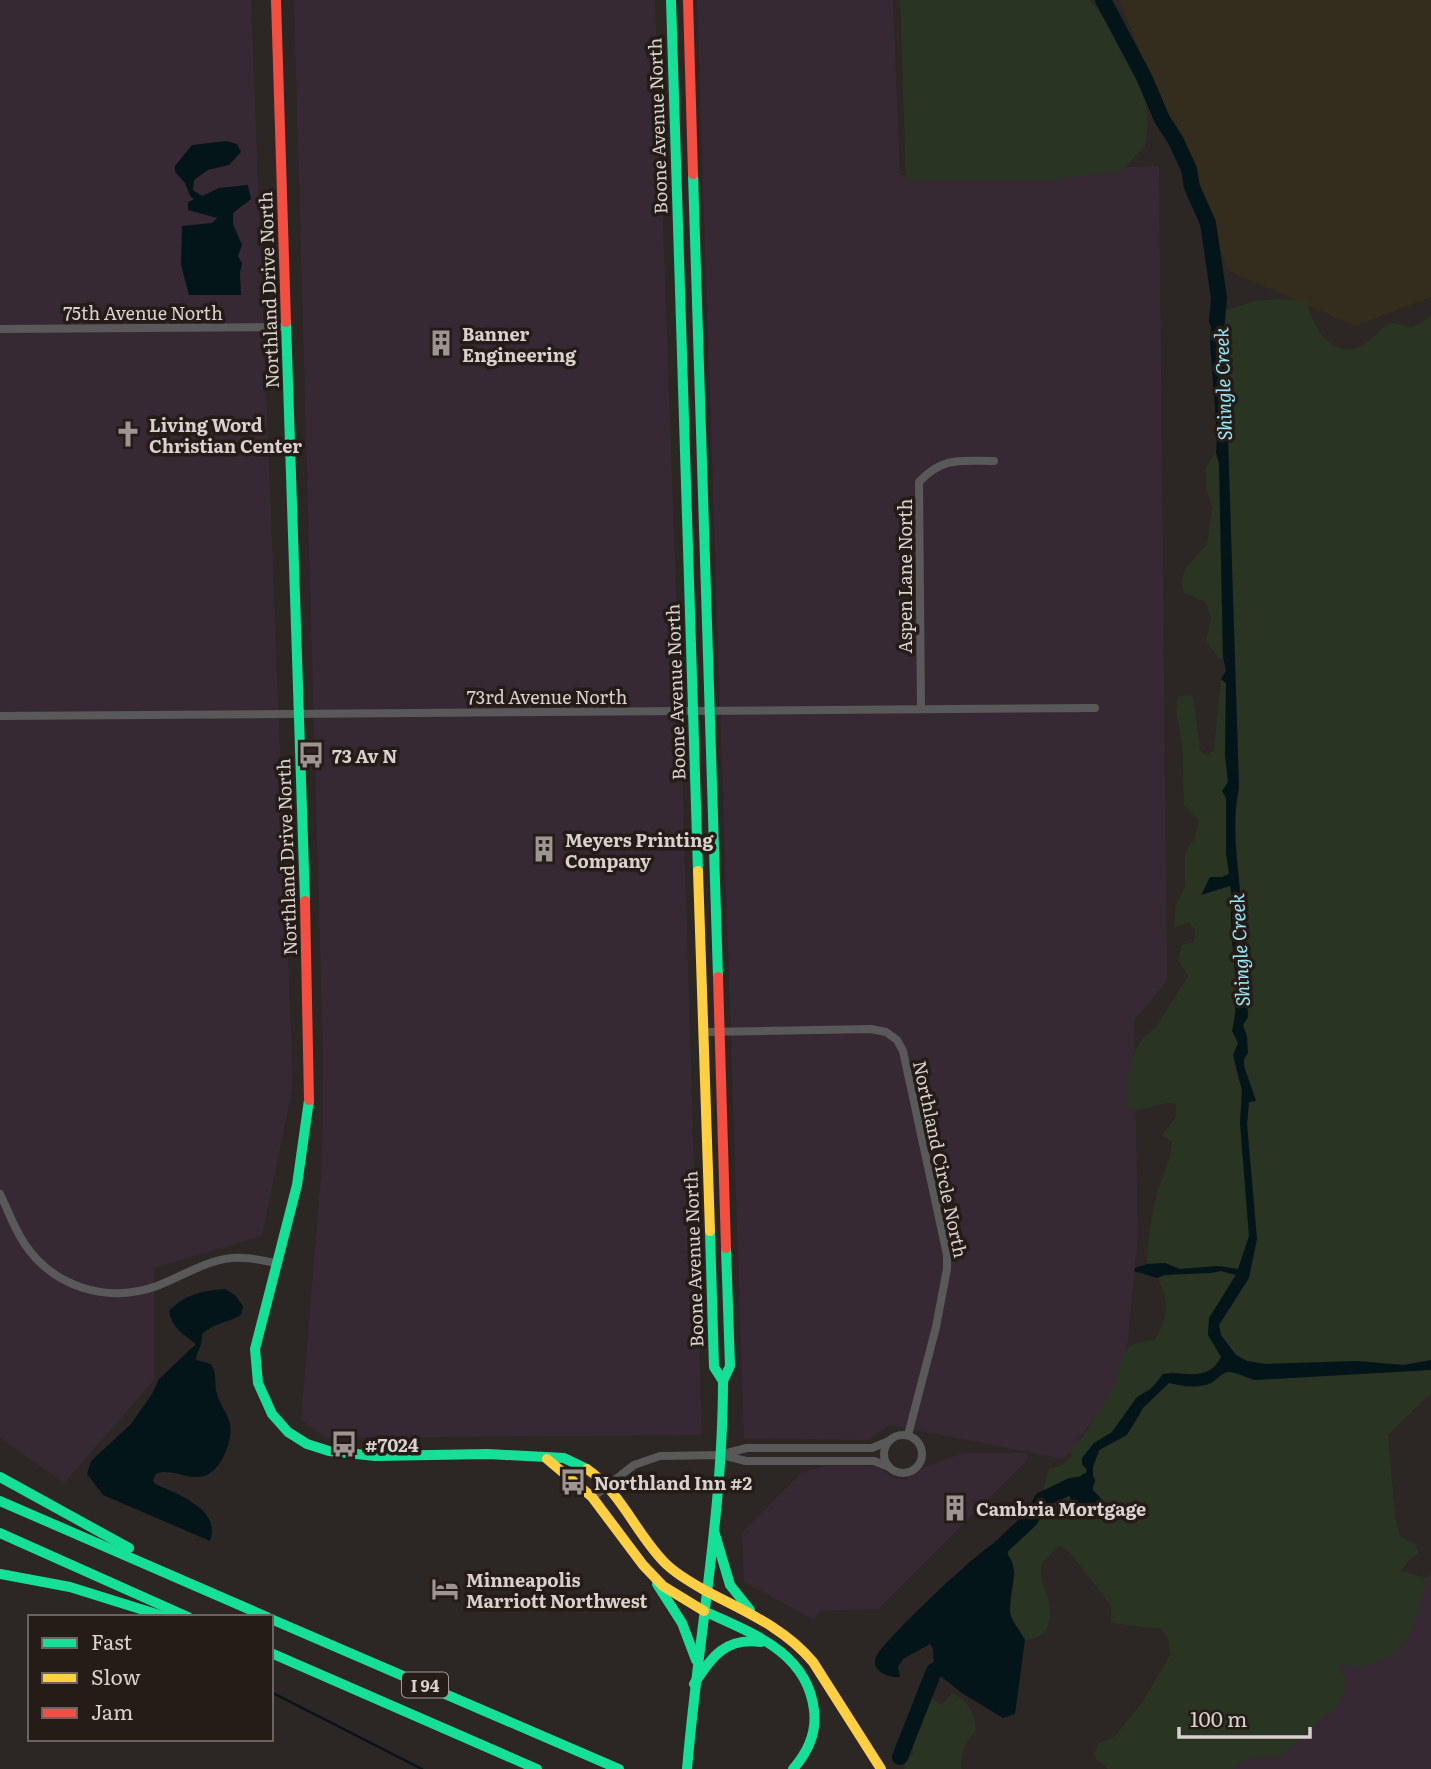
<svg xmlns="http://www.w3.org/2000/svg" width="1431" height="1769" font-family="Literata,serif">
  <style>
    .commercial { fill: #362934 }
    .industrial { fill: #342d1e }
    .green { fill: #293522 }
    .water { fill: #041519 }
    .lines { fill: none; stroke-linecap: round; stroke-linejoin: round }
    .stream { stroke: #041519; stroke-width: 2.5 }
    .river { stroke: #041519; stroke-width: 16 }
    .street { stroke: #5a595a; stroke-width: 8 }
    .fast { stroke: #16e098; stroke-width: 10 }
    .slow { stroke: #ffcf43; stroke-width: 10 }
    .jam { stroke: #f24e42; stroke-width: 10 }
    .labels { text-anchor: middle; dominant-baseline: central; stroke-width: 7; stroke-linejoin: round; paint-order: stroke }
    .shield { fill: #251c17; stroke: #a29b97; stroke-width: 2 }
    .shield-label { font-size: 16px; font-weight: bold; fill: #d8d1ce }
    .street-label { font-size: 18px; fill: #d8d1ce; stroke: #251c17 }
    .poi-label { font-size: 18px; font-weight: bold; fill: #d8d1ce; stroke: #251c17; text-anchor: start }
    .water-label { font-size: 19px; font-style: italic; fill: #97e6f8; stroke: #251c17 }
  </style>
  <rect width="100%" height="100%" fill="#2c2624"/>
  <g class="commercial">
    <path d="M0,0H251L293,1086L262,1236L154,1268V1380L64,1483L0,1438Z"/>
    <path d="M294,0H655L681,732L702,1435L326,1438L301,1420L322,1165L323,1053Z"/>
    <path d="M697,0H893L900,175L1159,166L1167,981L1134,1020L1138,1236L1124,1378L1064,1459L890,1425L868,1440L744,1438Z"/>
    <path d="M964,1453H1027V1460L878,1609L820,1611L814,1620L744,1582L742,1532L803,1472L825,1466H870L878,1467L895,1478L906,1480L925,1467Z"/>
    <path d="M1431,1573V1769H1221Z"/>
  </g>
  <path class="industrial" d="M1119,0H1431V297L1355,326L1229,271Z"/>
  <g class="green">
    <path d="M900,0H1090L1116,35L1145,98L1148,122L1145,146L1121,171L1050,180H906Z"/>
    <path d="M1278,299L1307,301C1312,326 1330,360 1361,346C1372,341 1378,331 1387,325C1396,319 1404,329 1413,327C1420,325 1425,319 1431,315V1360L1403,1365L1357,1361L1266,1364L1247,1361L1236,1355L1221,1335L1219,1325L1257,1239L1247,1124L1249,1102L1256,1100L1244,1066L1247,1037L1243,1025L1248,1016C1246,978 1244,940 1241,902C1238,864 1231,825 1239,787L1224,311L1255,301Z"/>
    <path d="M1216,453L1219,463L1223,657L1220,660L1206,641L1211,618L1206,602L1184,593L1181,582L1186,567L1207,545L1212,507L1206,488V467Z"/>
    <path d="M1221,679L1226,683L1225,755L1228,782L1226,798V853L1230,874L1222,877L1201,894L1230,886C1232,897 1231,907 1231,919C1232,957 1241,993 1232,1030L1239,1043L1235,1066L1242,1090L1240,1123L1249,1236L1239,1269L1218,1266L1180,1269L1165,1263L1147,1264C1148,1238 1151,1216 1158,1191C1163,1174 1171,1160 1172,1142L1162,1135L1176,1117V1104C1159,1100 1146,1113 1128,1109V1075L1135,1051L1142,1039L1156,1027L1188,976L1178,960L1182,945L1194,942L1195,930L1189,922L1174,928L1175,909L1185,886V851L1194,840L1199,820L1184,806L1182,746L1176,710L1178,696L1193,695L1200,750L1206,756L1214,750Z"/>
    <path d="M1221,1271L1236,1274L1209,1318L1208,1335L1221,1357C1210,1376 1191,1376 1172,1372L1137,1397L1112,1432L1094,1443L1082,1458V1464L1087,1469L1084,1479L1066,1484L1043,1495L1044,1485L1049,1469L1060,1466L1072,1456L1069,1452L1085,1433L1116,1383L1123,1352L1131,1345L1155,1339C1168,1320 1170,1298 1157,1278C1176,1269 1201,1276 1221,1271Z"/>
    <path d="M1418,1369L1431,1370V1393L1388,1435L1395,1516L1400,1537L1415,1544L1419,1553L1410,1559L1401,1571L1427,1578C1419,1602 1414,1646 1387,1657C1378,1661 1370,1663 1361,1668L1343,1664L1339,1669L1347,1682L1341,1702L1280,1757C1262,1758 1247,1753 1234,1769H1108L1096,1759L1094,1753L1099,1743L1114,1737L1141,1704L1164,1666L1170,1655L1168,1639L1161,1629L1111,1623V1606L1071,1554L1059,1545L1042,1563C1042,1569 1041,1575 1042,1581C1043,1588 1048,1595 1049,1603C1053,1624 1047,1638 1025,1640L1011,1618L1010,1608L1015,1573L1008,1554L1010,1545L1020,1540L1045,1504L1069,1491L1071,1500L1120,1507L1104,1502L1093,1490V1467L1100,1450L1134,1426L1143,1408L1169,1383L1186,1387L1211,1384L1225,1372H1230L1255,1380Z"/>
    <path d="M952,1693C969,1700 974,1714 976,1731C965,1742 959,1754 962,1769H904L905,1763L913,1754C911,1732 919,1716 933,1699L942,1705Z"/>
  </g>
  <g class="water">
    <path d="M226,141L237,144L241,152L229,165L208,170L194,180L193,190L202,196L219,188L248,185L251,199L233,213V224L242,245L238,256L242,263L240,273L241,295H189L181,265L182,226L212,223L217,218L188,210V202L194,199L190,196L185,183L175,172V166L192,145Z"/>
    <path d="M1221,298L1224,311L1239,787C1231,826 1238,863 1241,902C1244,940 1246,978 1248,1017L1243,1025L1247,1037L1248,1053L1244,1059V1066L1256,1101L1249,1102L1247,1124L1257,1239L1249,1278L1219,1325L1221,1335L1236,1355L1247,1361L1266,1364L1357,1361L1403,1365L1431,1360V1370L1255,1380C1247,1378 1235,1371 1228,1372C1222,1373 1218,1378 1214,1381C1201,1390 1183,1386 1169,1383L1143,1408L1127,1435L1099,1450L1093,1467V1490L1104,1502L1124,1510C1105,1524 1088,1510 1071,1500L1066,1484L1084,1478L1087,1470L1082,1464V1458L1094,1443L1112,1432L1137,1397L1151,1389L1163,1374C1184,1370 1208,1384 1221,1357L1208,1335L1209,1318L1236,1275L1221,1271L1211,1273L1165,1275L1157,1278L1134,1271L1135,1268L1147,1264L1165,1263L1180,1269L1218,1266L1238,1269L1249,1236L1240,1123L1242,1090L1233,1055L1238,1043L1232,1031C1241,993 1232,957 1231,919C1231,907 1233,897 1230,886L1201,895L1210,877H1222L1229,874L1226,853V798L1222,791L1228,782L1225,755L1226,683L1221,679L1226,671L1223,657L1219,463L1216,453L1217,435L1210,343L1212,310Z"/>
    <path d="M225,1289L235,1295L243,1306L241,1315C225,1324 218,1321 202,1334C203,1347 196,1350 196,1360L211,1364C216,1372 215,1380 216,1390C218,1401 225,1410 229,1420C235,1437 222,1471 204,1476C188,1481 171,1467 156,1474L153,1480L155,1484C178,1494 222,1510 210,1541L103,1495L87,1474L91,1461L131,1424L152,1394L159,1379L196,1344C183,1334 172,1328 169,1311C185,1294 202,1291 225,1289Z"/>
    <path d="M993,1544C1027,1560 1009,1584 1010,1611C1011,1621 1020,1630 1025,1640L1015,1714L1003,1718L962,1693L934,1671L933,1649L930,1644L903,1659L898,1667L900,1677C889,1678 870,1671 876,1657C882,1642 976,1553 993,1544Z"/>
  </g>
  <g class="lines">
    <path class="stream" d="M271,1692L422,1769"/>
    <g class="river">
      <path d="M1103,0L1144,77L1162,119L1176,141L1189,169L1192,187L1208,223L1219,298L1217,321"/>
      <path d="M996,1569L1001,1547L1030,1520L1042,1500L1071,1486L1084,1484L1087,1481"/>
      <path d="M900,1757L934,1671L947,1665L950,1660"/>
    </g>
    <g class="street">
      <path d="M0,329L287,327"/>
      <path d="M921,709L919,482C943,456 961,461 994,461"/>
      <path d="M0,716L1095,708"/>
      <path d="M704,1032L871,1029L886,1032L897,1040L903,1051L947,1255V1269L936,1327L908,1435"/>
      <path d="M0,1194C8,1210 14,1228 24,1243C53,1287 107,1304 157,1286C186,1275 212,1256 243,1258C254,1258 265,1261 275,1263"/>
      <circle cx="903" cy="1454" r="19"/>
      <path d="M723,1454L747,1448H872L889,1441"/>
      <path d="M593,1497L634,1465L660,1456L722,1455L746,1461H874L889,1467"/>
    </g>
    <g class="fast">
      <path d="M671,0L698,871"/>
      <path d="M693,174L718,977"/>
      <path d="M286,322L305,901"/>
      <path d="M309,1100L297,1185L255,1349L258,1383L272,1414L288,1432L307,1444L329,1451L375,1456L488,1454L564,1458L587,1469"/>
      <path d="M710,1231L714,1367L723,1381"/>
      <path d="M0,1477L129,1548"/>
      <path d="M0,1501L267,1617"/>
      <path d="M714,1531L730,1585L750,1610"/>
      <path d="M0,1533L188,1617"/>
      <path d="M0,1574L70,1587L166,1617"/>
      <path d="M657,1584L682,1623L696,1660"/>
      <path d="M704,1611C751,1633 807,1651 814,1710C817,1733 808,1752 793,1769"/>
      <path d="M271,1619L619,1769"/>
      <path d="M271,1653L537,1769"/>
      <path d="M694,1684C712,1657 725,1637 761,1642"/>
      <path d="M687,1769C698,1639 723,1511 723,1381L730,1366L726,1248"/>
    </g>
    <g class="slow">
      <path d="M698,871L710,1231"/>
      <path d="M547,1459L592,1497L643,1565L663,1586L704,1611"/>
      <path d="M587,1469C622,1493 636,1534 665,1563C677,1575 692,1583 706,1591"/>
      <path d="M706,1591C744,1611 785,1628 813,1662L881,1769"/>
    </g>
    <g class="jam">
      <path d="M276,0L286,322"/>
      <path d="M688,0L693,174"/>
      <path d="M305,901L309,1100"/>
      <path d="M718,977L726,1248"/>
    </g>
  </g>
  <defs>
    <g id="building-bare" transform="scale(2.1)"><path d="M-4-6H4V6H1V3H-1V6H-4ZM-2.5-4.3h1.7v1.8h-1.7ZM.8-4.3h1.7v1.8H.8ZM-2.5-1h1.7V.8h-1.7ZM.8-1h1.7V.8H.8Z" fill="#9c9592" stroke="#251c17" stroke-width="2.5" paint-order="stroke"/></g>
    <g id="church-bare" transform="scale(2.1)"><path d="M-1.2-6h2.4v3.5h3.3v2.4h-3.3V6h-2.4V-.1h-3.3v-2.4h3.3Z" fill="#9c9592" stroke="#251c17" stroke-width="2.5" paint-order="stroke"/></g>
    <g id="bus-bare" transform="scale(2.1)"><path d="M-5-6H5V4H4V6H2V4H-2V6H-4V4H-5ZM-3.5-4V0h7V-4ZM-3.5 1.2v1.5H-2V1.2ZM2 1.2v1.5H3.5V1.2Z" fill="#9c9592" stroke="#251c17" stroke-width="2.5" paint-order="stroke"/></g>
    <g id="hotel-bare" transform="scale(2.1)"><path d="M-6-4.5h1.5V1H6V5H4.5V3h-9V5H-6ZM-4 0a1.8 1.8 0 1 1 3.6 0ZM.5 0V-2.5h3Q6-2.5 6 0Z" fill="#9c9592" stroke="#251c17" stroke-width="2.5" paint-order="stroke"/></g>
  </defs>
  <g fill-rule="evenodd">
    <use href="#building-bare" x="441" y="343"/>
    <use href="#church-bare" x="128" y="434"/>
    <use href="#bus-bare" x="311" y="755"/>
    <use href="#building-bare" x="544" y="849"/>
    <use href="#bus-bare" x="344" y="1444"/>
    <use href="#bus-bare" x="573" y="1482"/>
    <use href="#building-bare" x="955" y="1508"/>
    <use href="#hotel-bare" x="445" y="1589"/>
  </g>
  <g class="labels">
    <rect class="shield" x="402" y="1672.5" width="46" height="25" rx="5"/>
    <g class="shield-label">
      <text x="425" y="1685">I 94</text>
    </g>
    <g class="street-label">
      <text transform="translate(657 126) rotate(-92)">Boone Avenue North</text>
      <text transform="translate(268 290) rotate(-92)">Northland Drive North</text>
      <text x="143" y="312">75th Avenue North</text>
      <text transform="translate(904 576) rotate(-90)">Aspen Lane North</text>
      <text transform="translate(675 692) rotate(-92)">Boone Avenue North</text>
      <text x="547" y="696">73rd Avenue North</text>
      <text transform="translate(286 857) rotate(-92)">Northland Drive North</text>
      <text transform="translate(941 1159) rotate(78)">Northland Circle North</text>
      <text transform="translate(693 1259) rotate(-92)">Boone Avenue North</text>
    </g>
    <g class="poi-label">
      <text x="462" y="333">Banner<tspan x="462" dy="21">Engineering</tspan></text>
      <text x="149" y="424">Living Word<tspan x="149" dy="21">Christian Center</tspan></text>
      <text x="332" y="755">73 Av N</text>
      <text x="565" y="839">Meyers Printing<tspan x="565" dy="21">Company</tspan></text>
      <text x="365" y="1444">#7024</text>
      <text x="594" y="1482">Northland Inn #2</text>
      <text x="976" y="1508">Cambria Mortgage</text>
      <text x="466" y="1579">Minneapolis<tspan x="466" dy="21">Marriott Northwest</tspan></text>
    </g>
    <g class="water-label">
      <text transform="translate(1222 384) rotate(-92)">Shingle Creek</text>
      <text transform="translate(1239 950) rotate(-93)">Shingle Creek</text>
    </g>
  </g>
  <rect x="28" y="1615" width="245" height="126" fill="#251c17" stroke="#6d6460" stroke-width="2"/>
  <rect x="42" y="1638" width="35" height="10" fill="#16e098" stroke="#6d6460" stroke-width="2"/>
  <text x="91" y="1650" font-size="21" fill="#d8d1ce">Fast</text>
  <rect x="42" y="1673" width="35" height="10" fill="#ffcf43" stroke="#6d6460" stroke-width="2"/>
  <text x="91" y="1685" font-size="21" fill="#d8d1ce">Slow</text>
  <rect x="42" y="1708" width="35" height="10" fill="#f24e42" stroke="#6d6460" stroke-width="2"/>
  <text x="91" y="1720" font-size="21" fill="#d8d1ce">Jam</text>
  <path d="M1179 1727v10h131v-10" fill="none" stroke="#d8d1ce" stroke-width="3.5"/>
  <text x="1190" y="1727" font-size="21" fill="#d8d1ce" stroke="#251c17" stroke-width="5" paint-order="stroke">100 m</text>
</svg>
